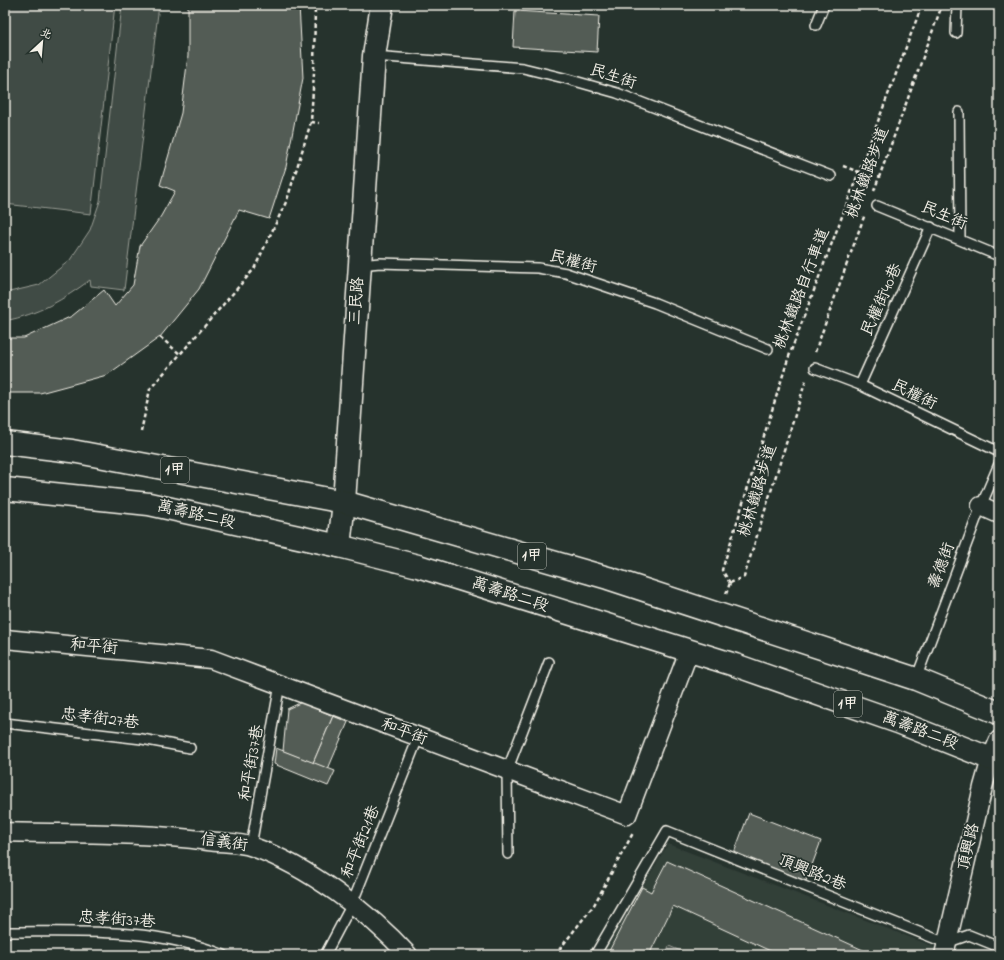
<svg xmlns="http://www.w3.org/2000/svg" width="1004" height="960" font-family="'Indie Flower','LXGW WenKai TC',sans-serif">
  <style>
    .built { fill: #333f39 }
    .green { fill: #414b45; stroke: #9a9e96 }
    .building { fill: #525c55; stroke: #f4f1e8 }
    .lines { fill: none; stroke-linecap: round; stroke-linejoin: round }
    .lane-casing { stroke: #f4f1e8; stroke-width: 12 }
    .street-casing { stroke: #f4f1e8; stroke-width: 21 }
    .secondary-casing { stroke: #f4f1e8; stroke-width: 25 }
    .primary-casing { stroke: #f4f1e8; stroke-width: 25 }
    .path { stroke: #f4f1e8; stroke-width: 2.5; stroke-dasharray: 4 3; stroke-linecap: butt }
    .lane { stroke: #26332d; stroke-width: 9 }
    .street { stroke: #26332d; stroke-width: 18 }
    .secondary { stroke: #26332d; stroke-width: 22 }
    .primary { stroke: #26332d; stroke-width: 22 }
    .labels { text-anchor: middle; dominant-baseline: central; stroke-width: 3.5; stroke-linejoin: round; paint-order: stroke }
    .shield { fill: #26332d; stroke: #b6b8b0; stroke-width: 1 }
    .shield-label { font-size: 15px; font-weight: bold; fill: #f4f1e8 }
    .street-label { font-size: 16px; fill: #f4f1e8; stroke: #26332d }
  </style>
  <rect width="100%" height="100%" fill="#26332d"/>
  <filter id="ink" filterUnits="userSpaceOnUse"><feTurbulence type="fractalNoise" baseFrequency=".025" numOctaves="2"/><feDisplacementMap in="SourceGraphic" scale="8" xChannelSelector="R" yChannelSelector="G"/><feConvolveMatrix kernelMatrix="1 2 1 2 8 2 1 2 1" color-interpolation-filters="sRGB"/></filter>
  <g filter="url(#ink)">
    <path class="built" d="M668,844L935,947L934,955H602Z"/>
    <g class="green">
      <path d="M5,5H115L91,214L5,204Z"/>
      <path d="M122,5H159L124,290L91,286L90,280C63,300 39,314 5,321V293L39,285L70,260L90,230L100,201Z"/>
      <path d="M669,946L690,955H665Z"/>
    </g>
    <g class="building">
      <path d="M188,5H299L303,78L286,167L269,219L239,210L199,289L160,337L107,375L40,393H5V338H24L72,316L104,290L115,306L133,285L140,246L161,216L175,191L160,185L181,113L188,56Z"/>
      <path d="M515,11L599,16L597,52L513,47Z"/>
      <path d="M302,702L333,716L313,763L283,751L287,709Z"/>
      <path d="M333,716L348,722L328,769L313,763Z"/>
      <path d="M276,748L335,771L328,786L274,764Z"/>
      <path d="M749,813L821,841L806,881L734,853Z"/>
      <path d="M667,861L874,955H779L673,906L649,955H607L642,887L651,892Z"/>
    </g>
    <g class="lines">
      <g class="lane-casing">
        <g id="lane">
          <path d="M816,25L824,5"/>
          <path d="M956,33L957,5"/>
          <path d="M374,56L523,68L564,78L617,93L831,176"/>
          <path d="M959,112L960,239"/>
          <path d="M877,206L999,256"/>
          <path d="M360,265L380,263L538,268L566,273L655,303L768,349"/>
          <path d="M815,368L860,385L999,452"/>
          <path d="M860,385L931,227"/>
          <path d="M916,679L981,506L999,464"/>
          <path d="M5,723L142,739L190,748"/>
          <path d="M251,846L280,684"/>
          <path d="M508,854L507,771L549,662"/>
          <path d="M5,932C81,932 152,927 224,955"/>
          <path d="M325,955L352,904L418,738"/>
          <path d="M595,955L667,831L946,943L969,935L999,947"/>
        </g>
      </g>
      <g class="street-casing">
        <g id="street">
          <path d="M981,506L999,514"/>
          <path d="M5,639L211,659L627,815L689,651"/>
          <path d="M5,832C72,834 141,832 208,841C222,843 239,842 253,847C307,866 369,912 408,955"/>
          <path d="M944,955L983,787L991,759L999,740"/>
        </g>
      </g>
      <g class="secondary-casing">
        <path id="secondary" d="M339,546L344,502L374,56L382,5"/>
      </g>
      <g class="primary-casing">
        <g id="primary">
          <path d="M5,443L72,451L344,502L608,578L916,679L999,713"/>
          <path d="M5,489L149,504L339,546L418,566L735,665L898,722L999,762"/>
        </g>
      </g>
      <g class="path">
        <path d="M311,122L319,123"/>
        <path d="M843,166L859,172"/>
        <path d="M874,191L941,8"/>
        <path d="M160,337L181,355"/>
        <path d="M815,352L865,214"/>
        <path d="M141,432L150,389L254,269L287,200L311,122L314,72L315,5"/>
        <path d="M730,583L744,577L806,380"/>
        <path d="M730,583L722,570L788,359L922,5"/>
        <path d="M726,594L730,583"/>
        <path d="M555,955L594,905L633,833"/>
      </g>
      <use href="#lane" class="lane"/>
      <use href="#street" class="street"/>
      <use href="#secondary" class="secondary"/>
      <use href="#primary" class="primary"/>
    </g>
  </g>
  <g class="labels">
    <g class="shield">
      <rect x="161" y="457" width="28" height="26" rx="3"/>
      <rect x="518" y="543" width="28" height="26" rx="3"/>
      <rect x="834" y="691" width="28" height="26" rx="3"/>
    </g>
    <g class="shield-label">
      <text x="175" y="470">1甲</text>
      <text x="532" y="556">1甲</text>
      <text x="848" y="704">1甲</text>
    </g>
    <g class="street-label">
      <text transform="translate(613 77) rotate(18)">民生街</text>
      <text transform="translate(868 173) rotate(-70)">桃林鐵路步道</text>
      <text transform="translate(944 216) rotate(23)">民生街</text>
      <text transform="translate(573 262) rotate(15)">民權街</text>
      <text transform="translate(802 289) rotate(-69)">桃林鐵路自行車道</text>
      <text transform="translate(882 300) rotate(-66)">民權街40巷</text>
      <text transform="translate(357 301) rotate(-86)">三民路</text>
      <text transform="translate(914 395) rotate(26)">民權街</text>
      <text transform="translate(758 491) rotate(-73)">桃林鐵路步道</text>
      <text transform="translate(196 515) rotate(13)">萬壽路二段</text>
      <text transform="translate(942 566) rotate(-70)">壽德街</text>
      <text transform="translate(510 595) rotate(18)">萬壽路二段</text>
      <text transform="translate(94 647) rotate(5)">和平街</text>
      <text transform="translate(100 719) rotate(7)">忠孝街27巷</text>
      <text transform="translate(920 731) rotate(21)">萬壽路二段</text>
      <text transform="translate(404 732) rotate(21)">和平街</text>
      <text transform="translate(252 763) rotate(-80)">和平街37巷</text>
      <text transform="translate(361 842) rotate(-68)">和平街21巷</text>
      <text transform="translate(224 843) rotate(8)">信義街</text>
      <text transform="translate(969 847) rotate(-77)">頂興路</text>
      <text transform="translate(812 873) rotate(22)">頂興路2巷</text>
      <text transform="translate(117 920) rotate(4)">忠孝街37巷</text>
    </g>
  </g>
  <rect width="1004" height="960" fill="none" stroke="#26332d" stroke-width="20"/>
  <rect x="10" y="10" width="984" height="940" fill="none" stroke="#f4f1e8" stroke-width="1.5" filter="url(#ink)"/>
  <g transform="translate(42 42) rotate(26)" stroke="#26332d" stroke-width="3" paint-order="stroke">
  <path d="M0-3L7 15L0 10L-7 15Z" fill="#f4f1e8"/>
  <text y="-6" font-size="11" font-weight="bold" text-anchor="middle" fill="#f4f1e8">北</text>
  </g>
</svg>
